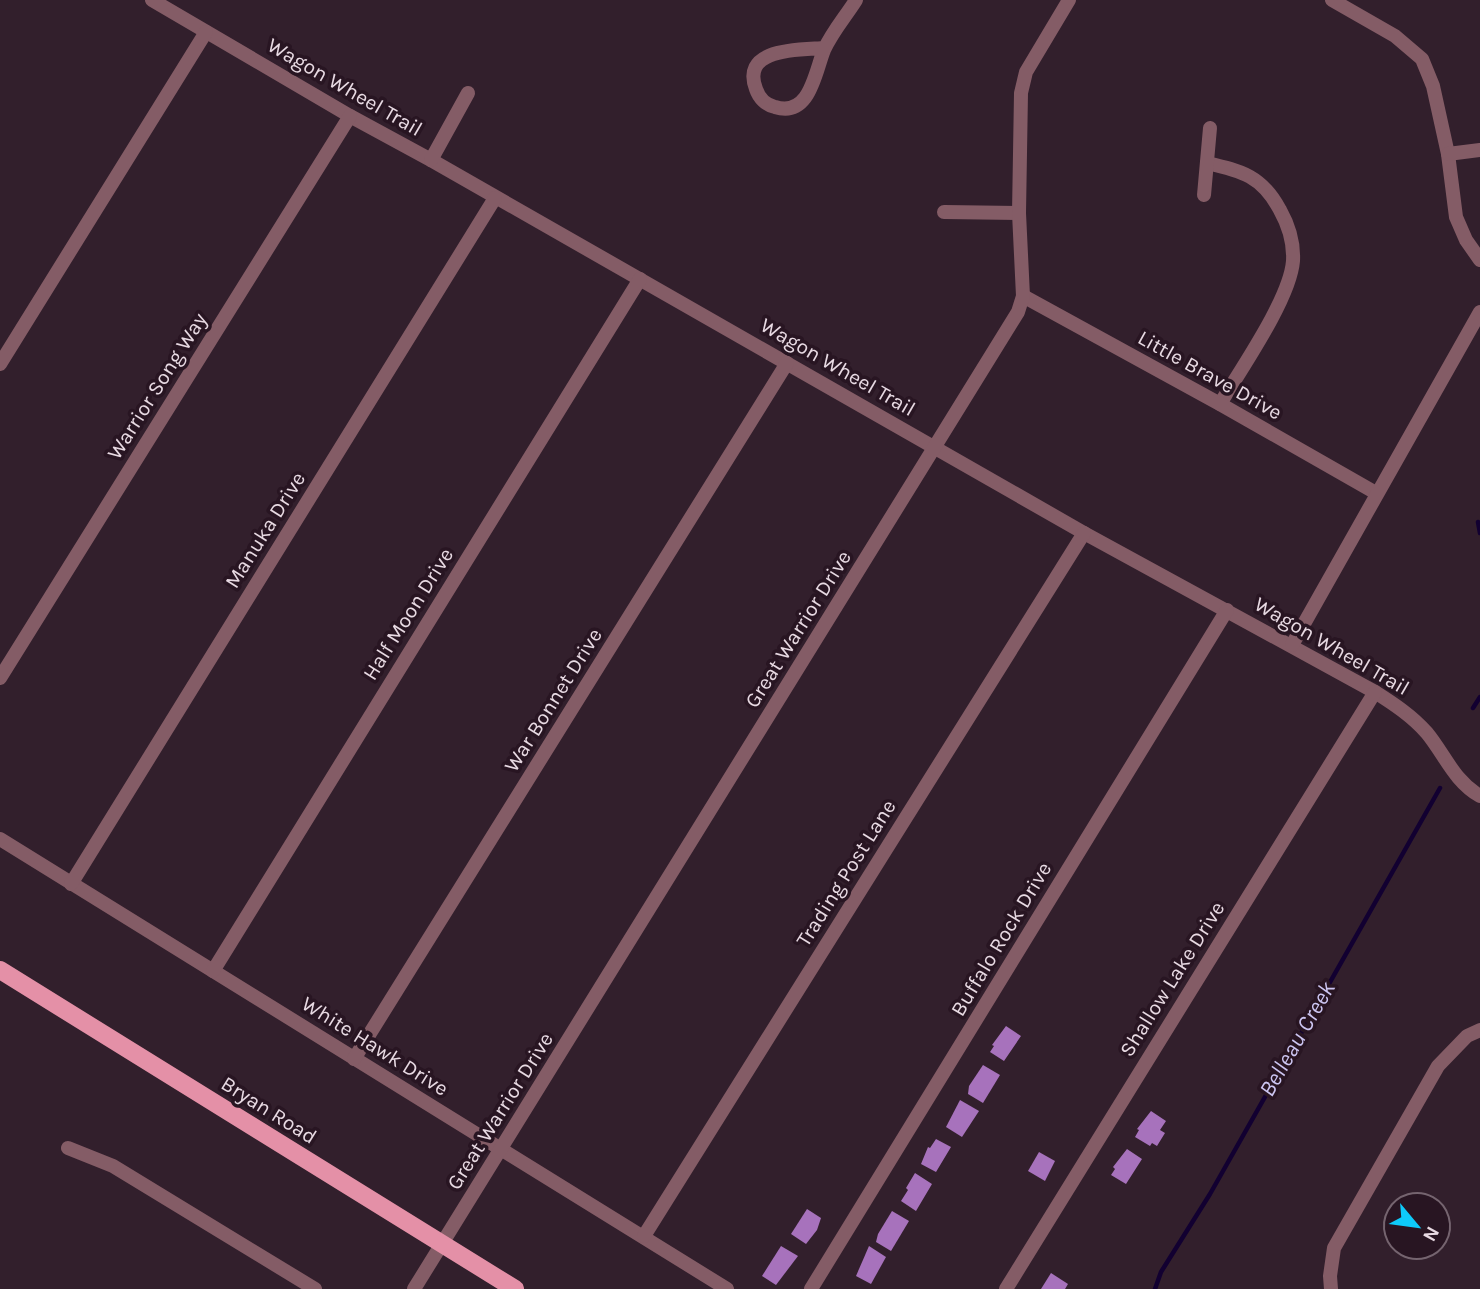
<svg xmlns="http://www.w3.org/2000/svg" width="1480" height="1289" font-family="Karla,sans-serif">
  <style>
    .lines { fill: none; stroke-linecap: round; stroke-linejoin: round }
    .stream { stroke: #120031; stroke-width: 4.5 }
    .building { fill: #a772bc }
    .minor { stroke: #845c66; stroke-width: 14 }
    .primary { stroke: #e490a7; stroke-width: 18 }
    .labels { text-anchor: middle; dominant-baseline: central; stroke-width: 7; stroke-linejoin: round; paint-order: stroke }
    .street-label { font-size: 21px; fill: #e8dae3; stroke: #281522 }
    .water-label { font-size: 23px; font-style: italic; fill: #ccc5f1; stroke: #281522 }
  </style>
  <rect width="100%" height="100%" fill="#321f2c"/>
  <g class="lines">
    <g class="stream">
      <path d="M1478,522L1480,533"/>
      <path d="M1473,708L1480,697"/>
      <path d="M1155,1289L1161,1272L1210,1194L1440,788"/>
    </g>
  </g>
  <g class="building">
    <path d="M1006,1026L1021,1036L1004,1061L990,1052L994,1046L992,1045Z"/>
    <path d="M983,1065L1000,1075L983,1103L968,1094L969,1086Z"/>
    <path d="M960,1100L979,1111L962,1137L946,1127Z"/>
    <path d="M1151,1111L1166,1121L1160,1130L1165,1133L1157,1146L1152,1143L1150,1146L1135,1137L1139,1130L1137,1129Z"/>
    <path d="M936,1139L951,1147L936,1172L921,1164L928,1147L930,1148Z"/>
    <path d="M1127,1149L1142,1159L1126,1184L1111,1175L1115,1169L1113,1167Z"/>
    <path d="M1039,1152L1055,1161L1045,1181L1028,1171Z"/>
    <path d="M915,1173L932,1184L916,1211L901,1201L908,1190L906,1188Z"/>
    <path d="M807,1209L821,1218L817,1230L806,1244L791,1234Z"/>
    <path d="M892,1211L909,1221L891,1251L876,1242L878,1234Z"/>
    <path d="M781,1246L798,1256L776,1285L762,1276Z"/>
    <path d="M869,1246L886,1257L871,1284L856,1276Z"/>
    <path d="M1051,1273L1068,1284L1065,1289H1041Z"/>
  </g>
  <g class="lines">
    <g class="minor">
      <path d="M152,0L350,116L431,160L1084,533L1375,692C1394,704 1412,716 1427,733C1445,755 1454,781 1480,796"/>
      <path d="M1332,0L1395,36L1422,59L1433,86L1448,154L1456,217L1466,240L1480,260"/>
      <path d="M825,48C801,50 740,47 756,89C759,98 766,105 775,107C810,118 815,72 824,50C832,32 846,16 856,0"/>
      <path d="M1448,154L1480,150"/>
      <path d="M431,160L468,93"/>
      <path d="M1207,163C1242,171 1262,176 1280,210C1289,226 1294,242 1293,261C1290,299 1241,369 1220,404"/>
      <path d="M1204,195L1210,128"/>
      <path d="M944,212L1019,213"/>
      <path d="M1023,296L1220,404L1376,493"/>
      <path d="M0,364L206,32"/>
      <path d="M1292,645L1480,312"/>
      <path d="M0,678L350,116"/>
      <path d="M0,839L727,1289"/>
      <path d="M71,884L495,198"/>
      <path d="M213,971L640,279"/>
      <path d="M354,1059L787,363"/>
      <path d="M68,1148L113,1166L315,1289"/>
      <path d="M644,1236L1084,533"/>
      <path d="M414,1289L1018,312L1023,296L1019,213L1021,93L1026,72L1069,0"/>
      <path d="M811,1289L1227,610"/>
      <path d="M1006,1289L1375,692"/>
      <path d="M1331,1289L1330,1276L1334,1248L1438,1066L1467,1036L1480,1030"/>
    </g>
    <path class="primary" d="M0,970L515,1289"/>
  </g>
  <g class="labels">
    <g class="street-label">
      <text transform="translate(345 87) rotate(30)">Wagon Wheel Trail</text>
      <text transform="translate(838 367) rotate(30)">Wagon Wheel Trail</text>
      <text transform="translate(1210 375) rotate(29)">Little Brave Drive</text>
      <text transform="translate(157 386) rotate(-58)">Warrior Song Way</text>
      <text transform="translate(265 530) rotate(-58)">Manuka Drive</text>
      <text transform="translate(408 614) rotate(-58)">Half Moon Drive</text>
      <text transform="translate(798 629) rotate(-58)">Great Warrior Drive</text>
      <text transform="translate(1332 646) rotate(30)">Wagon Wheel Trail</text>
      <text transform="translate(553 700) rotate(-58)">War Bonnet Drive</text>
      <text transform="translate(846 873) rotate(-58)">Trading Post Lane</text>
      <text transform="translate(1001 939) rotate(-59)">Buffalo Rock Drive</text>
      <text transform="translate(1172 979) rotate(-58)">Shallow Lake Drive</text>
      <text transform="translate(375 1046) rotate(32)">White Hawk Drive</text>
      <text transform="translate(269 1110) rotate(32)">Bryan Road</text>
      <text transform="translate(500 1111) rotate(-58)">Great Warrior Drive</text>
    </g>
    <g class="water-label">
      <text transform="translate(1297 1039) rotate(-60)">Belleau Creek</text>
    </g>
  </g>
  <g transform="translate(1417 1226) rotate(119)"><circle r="33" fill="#281522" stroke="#75646f" stroke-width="2"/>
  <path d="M0-5L12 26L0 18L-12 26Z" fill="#0ecafa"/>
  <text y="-10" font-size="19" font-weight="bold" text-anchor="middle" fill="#e8dae3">N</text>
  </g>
</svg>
